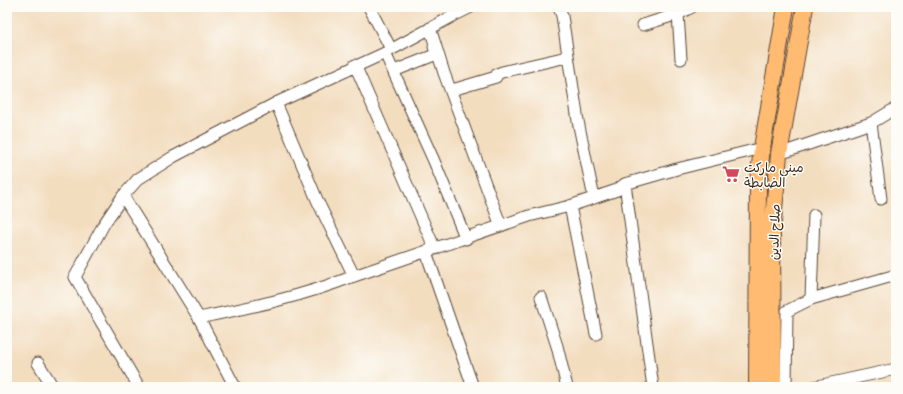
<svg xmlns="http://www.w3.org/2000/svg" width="903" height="394" font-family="'Patrick Hand','Playpen Sans Arabic',sans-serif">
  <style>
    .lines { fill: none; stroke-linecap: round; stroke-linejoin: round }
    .minor-casing { stroke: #574536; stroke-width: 13 }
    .highway-casing { stroke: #574536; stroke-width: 18 }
    .minor { stroke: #fff; stroke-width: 11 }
    .highway { stroke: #ffbb71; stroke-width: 16 }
    .labels { text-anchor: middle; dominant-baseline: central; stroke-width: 3; stroke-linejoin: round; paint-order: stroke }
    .poi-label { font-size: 13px; fill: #3b2a1e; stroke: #fdfcf7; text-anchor: start }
    .street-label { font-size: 13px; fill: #3b2a1e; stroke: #fdfcf7 }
  </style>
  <rect width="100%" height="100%" fill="#fdfcf7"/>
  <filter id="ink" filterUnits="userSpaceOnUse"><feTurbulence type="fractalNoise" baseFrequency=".025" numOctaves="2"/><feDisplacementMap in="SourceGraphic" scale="8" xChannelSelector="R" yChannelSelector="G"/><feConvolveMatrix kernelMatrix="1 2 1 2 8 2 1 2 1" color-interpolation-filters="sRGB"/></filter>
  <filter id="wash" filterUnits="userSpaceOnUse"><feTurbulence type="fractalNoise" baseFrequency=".012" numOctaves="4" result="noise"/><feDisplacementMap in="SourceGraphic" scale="16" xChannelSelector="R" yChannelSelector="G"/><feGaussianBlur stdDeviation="0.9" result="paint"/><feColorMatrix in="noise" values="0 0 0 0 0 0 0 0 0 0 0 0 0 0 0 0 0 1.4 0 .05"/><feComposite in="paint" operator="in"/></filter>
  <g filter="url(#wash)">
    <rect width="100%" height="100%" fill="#f3ddbf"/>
  </g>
  <g filter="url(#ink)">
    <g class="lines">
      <g class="minor-casing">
        <g id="minor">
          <path d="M369,7L391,49"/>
          <path d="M559,7L562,16L578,121L594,198"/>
          <path d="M678,14L681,59"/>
          <path d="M643,25L678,14L692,7"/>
          <path d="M430,28L444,73L501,226"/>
          <path d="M385,53L434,161L466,239"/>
          <path d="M355,65L435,249"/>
          <path d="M394,71L437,54L434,47"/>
          <path d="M452,90L496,77L497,74L502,72L567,57"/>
          <path d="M276,103L318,202L354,276"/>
          <path d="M871,123L881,199"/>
          <path d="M779,154L871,123L896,108"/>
          <path d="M625,184L653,387"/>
          <path d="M123,196L199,318L235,387"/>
          <path d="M570,206L596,334"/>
          <path d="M426,252L473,387"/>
          <path d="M541,297L557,346L567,387"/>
          <path d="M811,299L814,215"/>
          <path d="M199,318C252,307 304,296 354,276L529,216L570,206L617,190L625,184L677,169L762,148"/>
          <path d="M38,363L53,387"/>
          <path d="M139,387L75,277L104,224L123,196L138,179L173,157L276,103L385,53L453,16L471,7"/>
          <path d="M786,387L787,311L811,299L896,275"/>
          <path d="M813,387L896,369"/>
        </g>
      </g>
      <g class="highway-casing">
        <g id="highway">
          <path d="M757,387L758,182L762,148L786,7"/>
          <path d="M773,387L772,233L779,154L805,7"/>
        </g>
      </g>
      <use href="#minor" class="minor"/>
      <use href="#highway" class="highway"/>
    </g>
  </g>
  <defs>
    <g id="supermarket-bare" transform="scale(1.38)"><path d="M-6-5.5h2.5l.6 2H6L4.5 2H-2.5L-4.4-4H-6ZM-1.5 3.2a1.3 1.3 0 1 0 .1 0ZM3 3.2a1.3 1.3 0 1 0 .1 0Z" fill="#d1495b" stroke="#fdfcf7" stroke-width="2.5" paint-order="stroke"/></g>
  </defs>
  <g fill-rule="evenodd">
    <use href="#supermarket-bare" x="731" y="174"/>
  </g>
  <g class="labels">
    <g class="poi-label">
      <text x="744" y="167">ميني ماركت<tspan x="744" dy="15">الضابطة</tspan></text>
    </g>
    <g class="street-label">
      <text transform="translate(774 232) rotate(-88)">صلاح الدين</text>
    </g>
  </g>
  <rect width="903" height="394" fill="none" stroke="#fdfcf7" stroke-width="24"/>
</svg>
